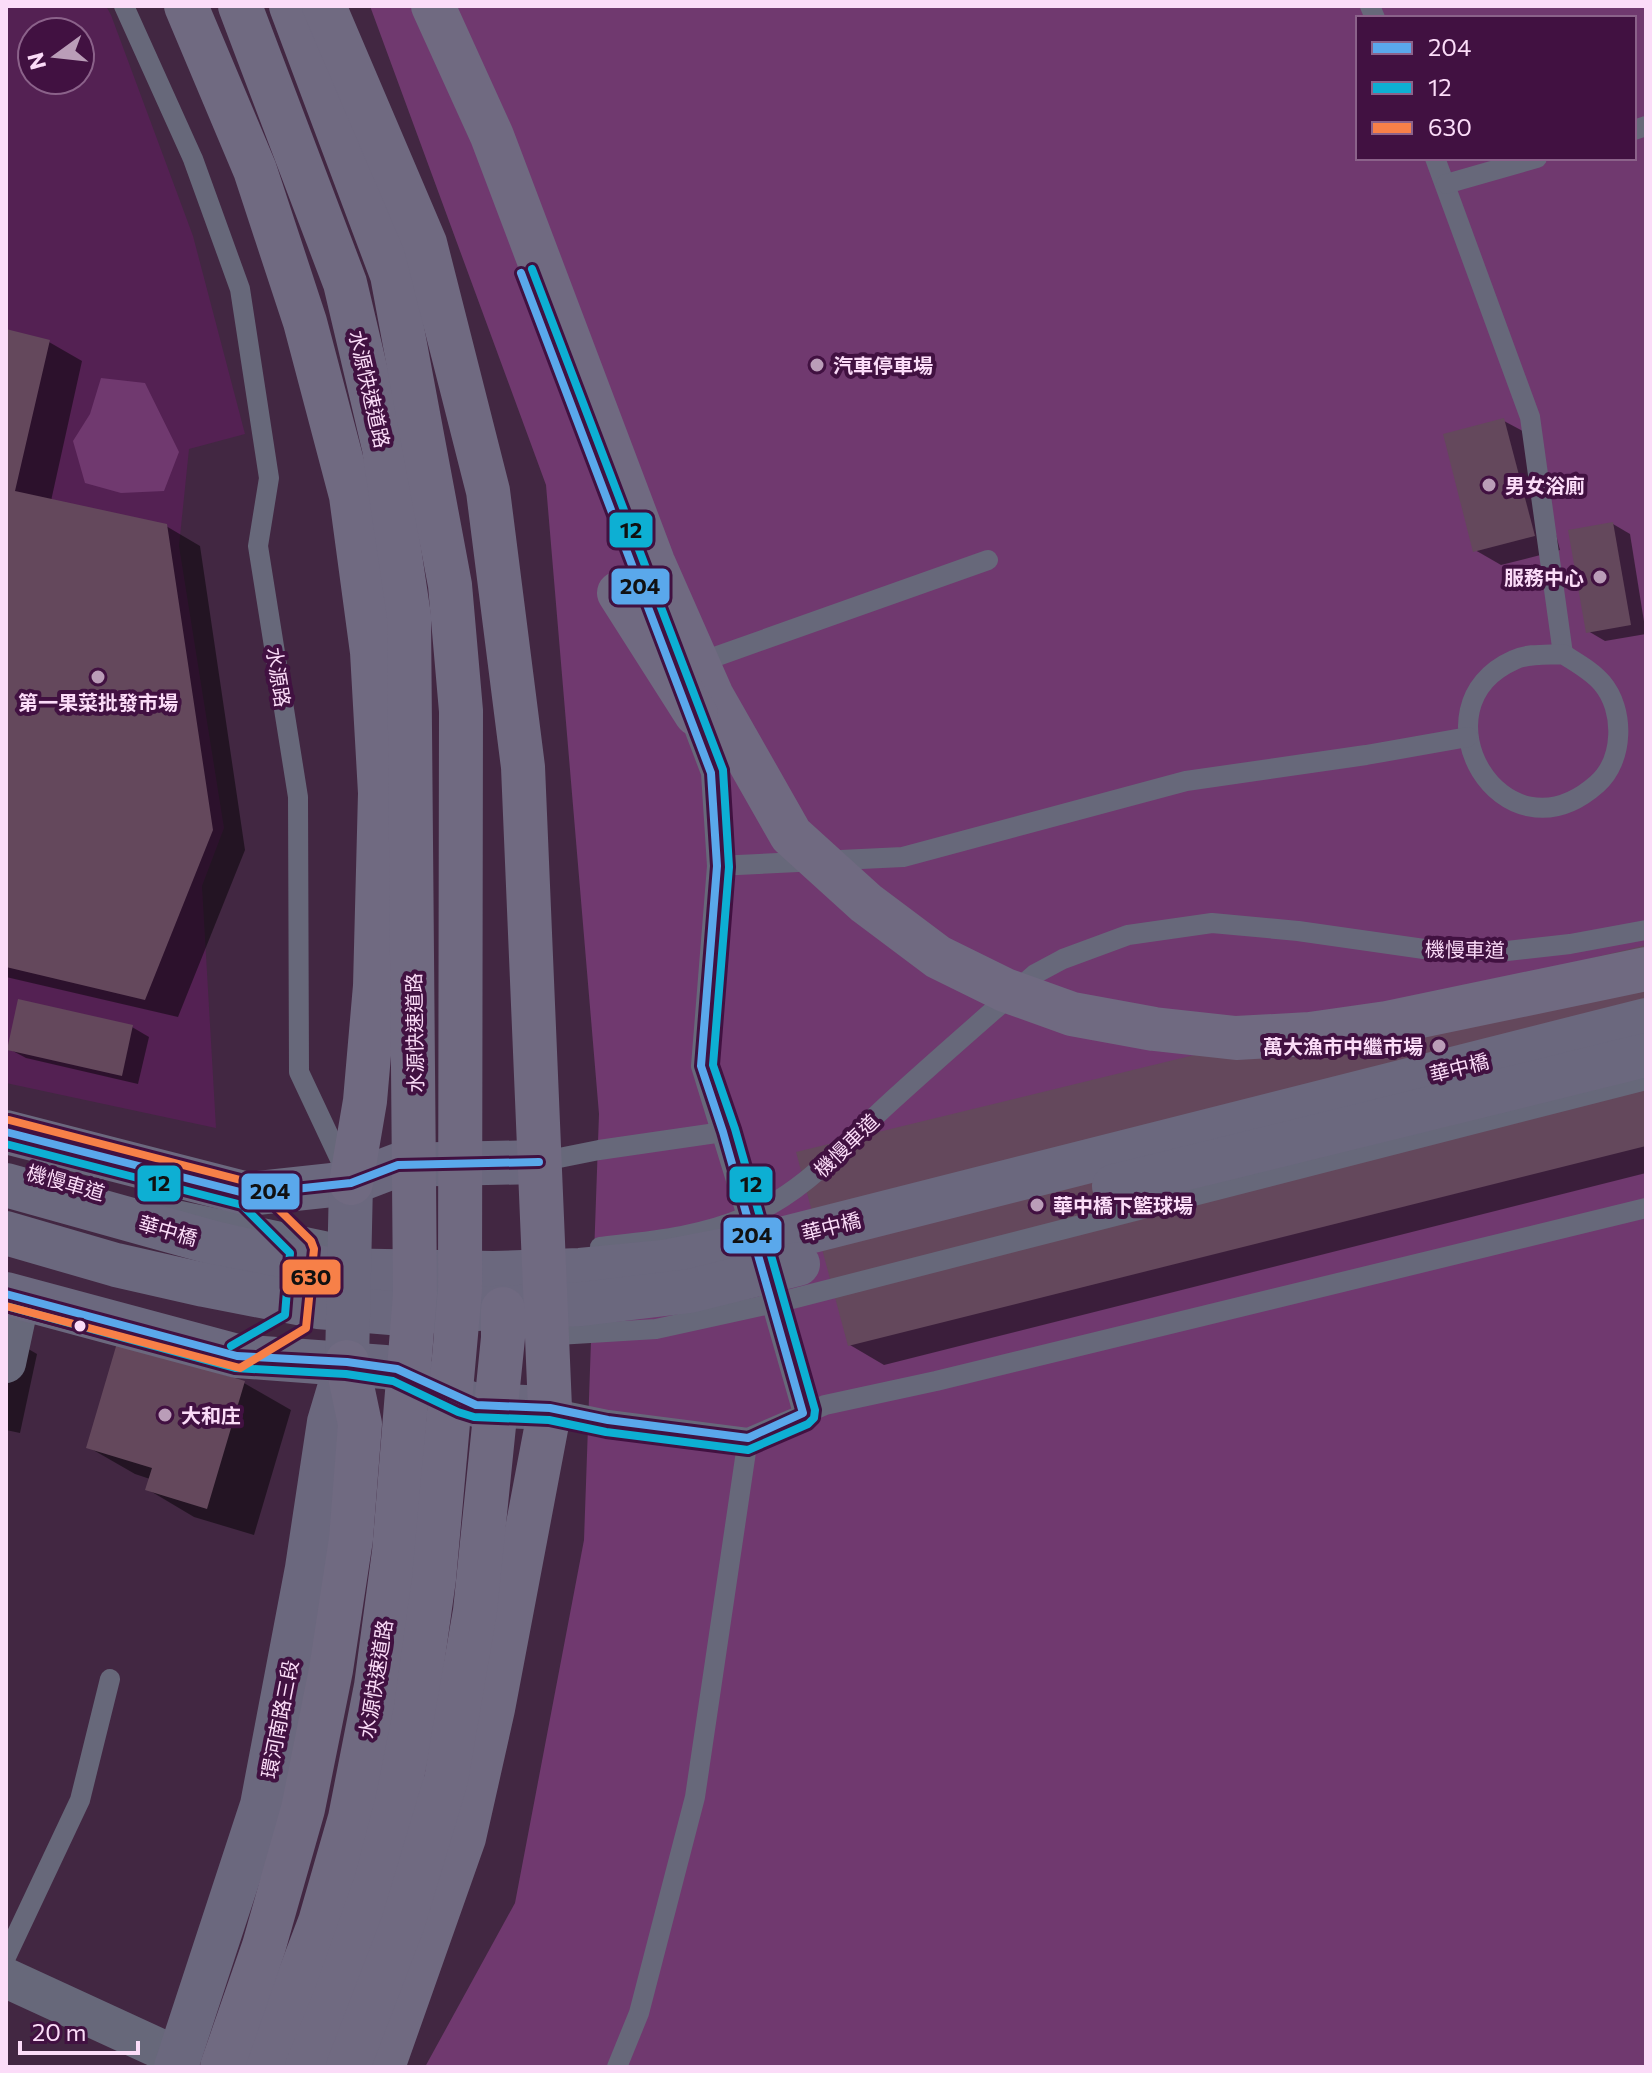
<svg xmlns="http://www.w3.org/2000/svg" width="1652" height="2073" font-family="Commissioner,'Noto Sans TC',sans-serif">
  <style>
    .built { fill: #542153; fill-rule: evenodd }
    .green { fill: #70396f; fill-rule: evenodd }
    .shadow { fill: #0007 }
    .building { fill: #64485c }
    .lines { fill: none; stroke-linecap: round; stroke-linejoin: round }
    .lane { stroke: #67687a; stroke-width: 20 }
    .street { stroke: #67687a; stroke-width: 40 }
    .secondary { stroke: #6b687e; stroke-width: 44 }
    .highway { stroke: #706a81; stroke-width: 44 }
    .bus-1-casing { stroke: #411141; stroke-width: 14 }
    .bus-2-casing { stroke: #411141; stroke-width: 14 }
    .bus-3-casing { stroke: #411141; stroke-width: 14 }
    .bus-1 { stroke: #5aa8eb; stroke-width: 8 }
    .bus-2 { stroke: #0dafd3; stroke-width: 8 }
    .bus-3 { stroke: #f78048; stroke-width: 8 }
    .poi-dot { fill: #ba9db8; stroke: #411141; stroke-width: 3 }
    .bus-dot { fill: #fbdcf8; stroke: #411141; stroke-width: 3 }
    .labels { text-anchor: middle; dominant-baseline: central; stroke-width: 8; stroke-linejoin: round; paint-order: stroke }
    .poi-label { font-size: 20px; font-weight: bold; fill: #fbdcf8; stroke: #411141; text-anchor: start }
    .street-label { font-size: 20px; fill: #fbdcf8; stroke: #411141 }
    .line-badge { stroke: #411141; stroke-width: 3 }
    .pale-badge-label { font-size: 22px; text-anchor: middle; font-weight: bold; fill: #111 }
  </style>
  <rect width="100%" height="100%" fill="#422742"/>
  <path class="built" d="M6,6H106L111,15L193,236L245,434L189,449L179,546L224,828L202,886L216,1128L6,1083ZM32,32H80V80H32Z"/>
  <g class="green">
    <path d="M370,6H1646V2067H425L515,1903L584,1540L599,1114L546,485ZM1358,18H1634V158H1358Z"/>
    <path d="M101,378L145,383L179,452L164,491L121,493L85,483L73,441L90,414Z"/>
  </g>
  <g class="shadow">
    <path d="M6,331L49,342L82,361L51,501L166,526L200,546L245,850L178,1017L6,977Z"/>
    <path d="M1504,421L1530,435L1560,550L1501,565L1475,550Z"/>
    <path d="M1613,524L1630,534L1646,634L1605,641L1588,631Z"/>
    <path d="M1646,947V1173L884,1365L850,1345Z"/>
    <path d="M132,1027L149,1037L138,1084L26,1058L9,1049Z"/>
    <path d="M6,1336L37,1354L20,1433L6,1430Z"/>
    <path d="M244,1383L291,1410L254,1535L194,1517L147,1489L150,1479L135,1474L88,1447Z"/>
  </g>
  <g class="building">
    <path d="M6,329L50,340L15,491L167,524L213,830L145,1000L6,967Z"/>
    <path d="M1504,418L1535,536L1473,552L1443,434Z"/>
    <path d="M1613,522L1631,625L1586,633L1568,530Z"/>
    <path d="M1646,945V1146L848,1346L796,1152Z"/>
    <path d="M18,999L133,1025L122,1076L7,1050Z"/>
    <path d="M117,1343L245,1381L207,1509L145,1490L152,1468L86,1448Z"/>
  </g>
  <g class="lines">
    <g class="lane">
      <path d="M124,6L193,159L240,289L269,478L258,546L298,797L299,1072L345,1170"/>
      <path d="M1370,6L1375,18"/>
      <path d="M1634,130L1646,126"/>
      <path d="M1435,158L1530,417L1563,654"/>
      <path d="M1446,184L1537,158"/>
      <path d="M1563,654C1577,663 1592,671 1602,683C1625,710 1624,760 1597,784C1502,868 1410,706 1514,660C1528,653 1548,655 1563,654Z"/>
      <path d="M695,664L988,560"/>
      <path d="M687,710L711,773L717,866L701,1066L751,1229"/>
      <path d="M717,866L903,857L1186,781L1366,755L1468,737"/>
      <path d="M539,1162L599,1150L723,1132"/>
      <path d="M157,1206L353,1247"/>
      <path d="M600,1247C651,1241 701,1237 748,1216C804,1192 841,1148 885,1107C934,1062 985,1018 1035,974L1063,959L1128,935L1212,923L1298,931L1424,949L1507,951L1570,944L1646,930"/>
      <path d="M768,1291L803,1413"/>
      <path d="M541,1336L656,1329L784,1301L1646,1080"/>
      <path d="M550,1408L608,1420L748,1438L825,1405L936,1381L1646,1208"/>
      <path d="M6,1957L80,1800L110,1679"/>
      <path d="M617,2067L639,2013L695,1797L748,1438"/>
    </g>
    <g class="street">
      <path d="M6,1363L20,1298"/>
      <path d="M6,1978L180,2058"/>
    </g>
    <g class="secondary">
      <path d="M6,1132L248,1194L351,1183L398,1165L539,1162"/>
      <path d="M6,1185L214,1243L331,1270L493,1273L580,1270L663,1262L781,1239L1646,1020"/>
      <path d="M1114,1186L1646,1055"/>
      <path d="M6,1233L116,1265L204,1285L318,1307L391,1313L582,1304L690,1291L798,1264"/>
      <path d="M6,1294L237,1356L385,1367L397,1369L463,1401L476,1405L550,1408"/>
      <path d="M176,2067L262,1805L307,1568L329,1422L347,1362L351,1183"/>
    </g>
    <g class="highway">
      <path d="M186,6L255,170L305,322L351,496L372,652L380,793L375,986L365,1101L351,1183"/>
      <path d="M240,6L345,283L384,448L409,616L415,1294L394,1552L376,1686L350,1818L320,1922L265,2067"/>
      <path d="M291,6L392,275L450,585L461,711L460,1290L434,1579L416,1707L397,1802L376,1882L336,1995L307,2067"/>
      <path d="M324,6L425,243L488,491L523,767L550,1408L493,1709L464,1838L383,2067"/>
      <path d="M433,6L492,136L653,562L712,696L791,835L866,903L938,957L1005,990L1072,1014L1154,1029L1236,1038L1310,1034L1387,1023L1646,969"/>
      <path d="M619,593L696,714"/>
      <path d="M222,2067L264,1946L303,1809L331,1670L351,1539L360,1424L347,1362"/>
      <path d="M348,2067L403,1923L446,1780L475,1611L503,1338V1309"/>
    </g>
    <g class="bus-1-casing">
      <g id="bus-1">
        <path d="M6,1132L248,1194L351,1183L398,1165L539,1162"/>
        <path d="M6,1294L237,1356L347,1362L397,1369L476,1405L550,1408L608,1420L748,1438L803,1413L723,1132L701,1066L717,866L711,773L521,273"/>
      </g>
    </g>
    <g class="bus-2-casing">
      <g id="bus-2">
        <path d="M6,1144L242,1205L290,1253L285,1315L231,1346"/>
        <path d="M6,1306L235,1368L346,1374L393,1381L458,1412L474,1417L549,1420L606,1432L748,1450L808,1424L814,1418L815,1410L735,1129L713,1065L729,867L723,770L532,269"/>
      </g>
    </g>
    <g class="bus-3-casing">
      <path id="bus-3" d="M6,1306L240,1368L306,1328L314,1249L311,1241L252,1183L9,1120"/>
    </g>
    <use href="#bus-1" class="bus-1"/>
    <use href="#bus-2" class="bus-2"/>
    <use href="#bus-3" class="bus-3"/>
  </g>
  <g class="poi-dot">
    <circle cx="817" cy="365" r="8"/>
    <circle cx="1489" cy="485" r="8"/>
    <circle cx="1600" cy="577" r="8"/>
    <circle cx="98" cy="677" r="8"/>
    <circle cx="1439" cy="1046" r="8"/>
    <circle cx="1037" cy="1205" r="8"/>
    <circle cx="165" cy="1415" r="8"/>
  </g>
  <circle class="bus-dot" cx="80" cy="1326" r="7"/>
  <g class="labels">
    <g class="poi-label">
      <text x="833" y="365">汽車停車場</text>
      <text x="1505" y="485">男女浴廁</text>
      <text x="1584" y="577" text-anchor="end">服務中心</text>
      <text x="98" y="702" text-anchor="middle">第一果菜批發市場</text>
      <text x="1423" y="1046" text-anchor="end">萬大漁市中繼市場</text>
      <text x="1053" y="1205">華中橋下籃球場</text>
      <text x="181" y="1415">大和庄</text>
    </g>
    <g class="street-label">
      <text transform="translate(370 389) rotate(77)">水源快速道路</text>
      <text transform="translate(279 677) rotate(81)">水源路</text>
      <text transform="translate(1465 949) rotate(1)">機慢車道</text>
      <text transform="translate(414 1033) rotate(-91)">水源快速道路</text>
      <text transform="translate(1459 1067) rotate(-14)">華中橋</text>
      <text transform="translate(846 1145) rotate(-44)">機慢車道</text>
      <text transform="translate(66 1182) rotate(16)">機慢車道</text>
      <text transform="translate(831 1226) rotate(-14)">華中橋</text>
      <text transform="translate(168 1230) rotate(16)">華中橋</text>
      <text transform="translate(375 1679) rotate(-81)">水源快速道路</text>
      <text transform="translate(279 1719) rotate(-79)">環河南路三段</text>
    </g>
  </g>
  <g class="line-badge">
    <rect x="608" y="511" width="46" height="38" rx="8" fill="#0dafd3"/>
    <rect x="610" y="567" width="61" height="39" rx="8" fill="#5aa8eb"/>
    <rect x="136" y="1164" width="46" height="39" rx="8" fill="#0dafd3"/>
    <rect x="728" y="1165" width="46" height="39" rx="8" fill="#0dafd3"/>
    <rect x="240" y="1172" width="61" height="39" rx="8" fill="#5aa8eb"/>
    <rect x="722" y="1216" width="61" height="39" rx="8" fill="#5aa8eb"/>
    <rect x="281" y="1258" width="61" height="38" rx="8" fill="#f78048"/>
  </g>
  <g class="pale-badge-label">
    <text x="631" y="538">12</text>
    <text x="640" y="594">204</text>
    <text x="159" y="1191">12</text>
    <text x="751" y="1192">12</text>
    <text x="270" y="1199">204</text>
    <text x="752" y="1243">204</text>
    <text x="311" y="1285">630</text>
  </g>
  <rect width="1652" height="2073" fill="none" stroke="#fbdcf8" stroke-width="16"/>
  <rect x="1356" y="16" width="280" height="144" fill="#411141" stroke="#8b628a" stroke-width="2"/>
  <rect x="1372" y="42" width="40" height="12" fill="#5aa8eb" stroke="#8b628a" stroke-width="2"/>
  <text x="1428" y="56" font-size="24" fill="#fbdcf8">204</text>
  <rect x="1372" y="82" width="40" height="12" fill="#0dafd3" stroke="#8b628a" stroke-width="2"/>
  <text x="1428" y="96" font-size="24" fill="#fbdcf8">12</text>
  <rect x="1372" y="122" width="40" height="12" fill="#f78048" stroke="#8b628a" stroke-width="2"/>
  <text x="1428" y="136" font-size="24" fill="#fbdcf8">630</text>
  <g transform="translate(56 56) rotate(255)"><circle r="38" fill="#411141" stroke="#8b628a" stroke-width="2"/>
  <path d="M0-6L14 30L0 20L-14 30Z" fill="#ba9db8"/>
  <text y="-12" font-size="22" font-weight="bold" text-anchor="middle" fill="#fbdcf8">N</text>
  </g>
  <path d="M20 2041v12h118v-12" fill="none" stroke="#fbdcf8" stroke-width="4"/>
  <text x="32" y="2041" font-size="24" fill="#fbdcf8" stroke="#411141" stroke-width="6" paint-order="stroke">20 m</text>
</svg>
